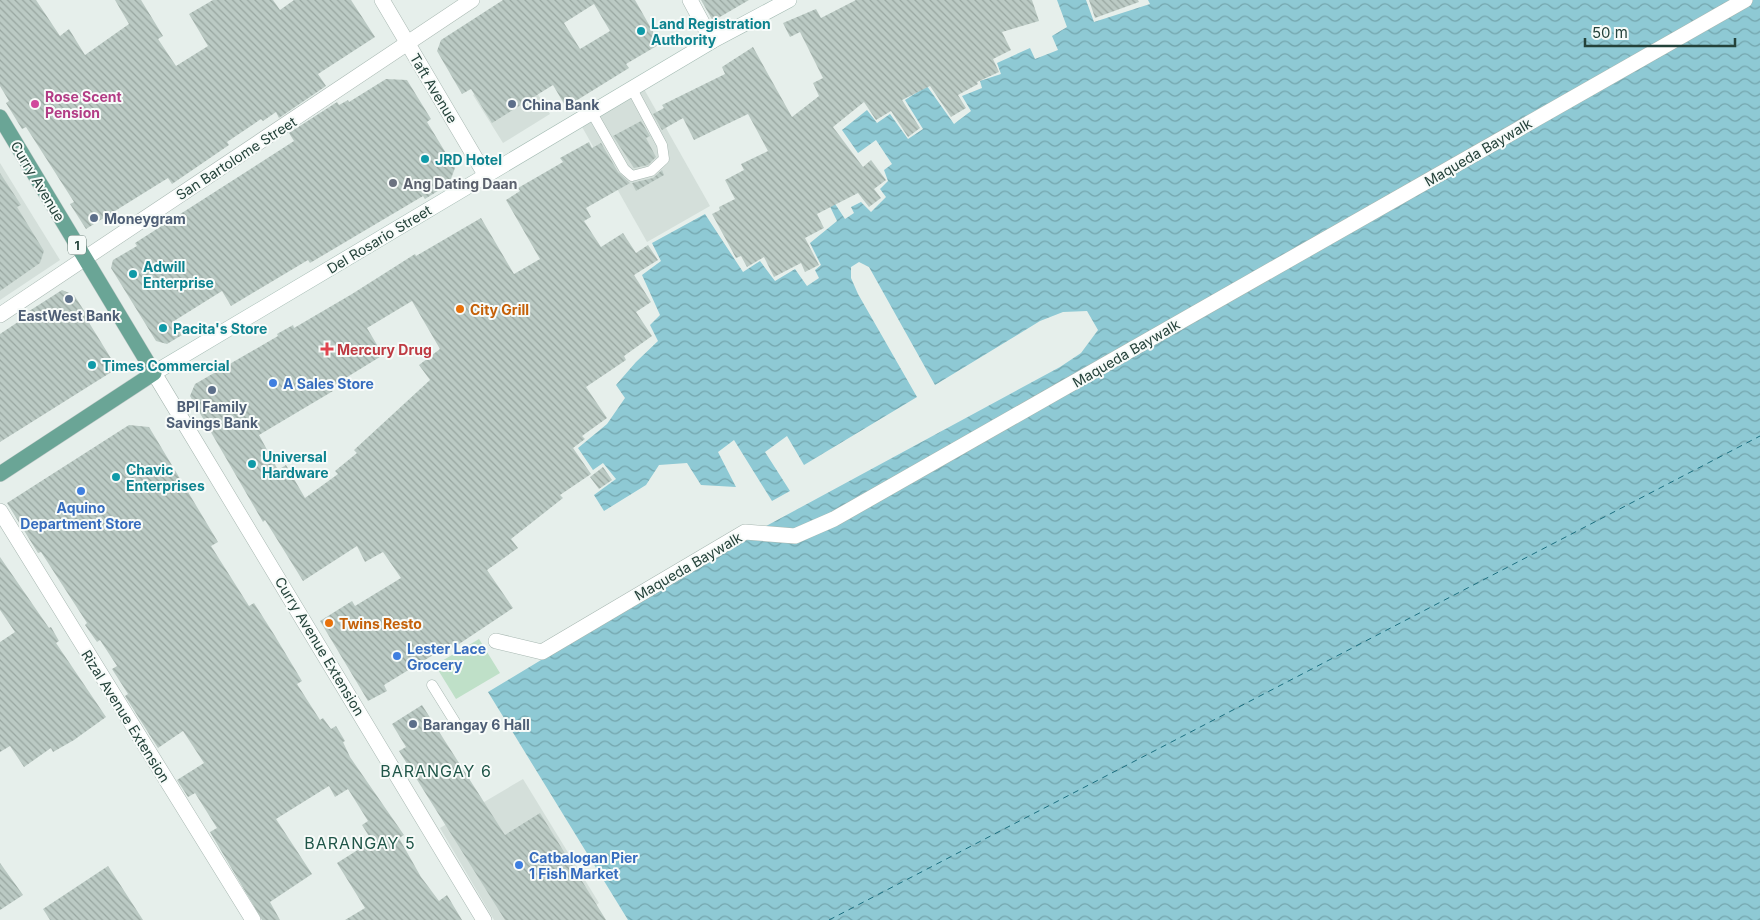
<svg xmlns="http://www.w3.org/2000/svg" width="1760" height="920" font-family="Inter,sans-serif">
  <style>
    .built { fill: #d4dfda }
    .park { fill: #bfe0c8 }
    .water { fill: url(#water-waves) }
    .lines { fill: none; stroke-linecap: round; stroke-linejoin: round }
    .ferry { stroke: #1c6f80; stroke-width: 1; stroke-dasharray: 6 5; stroke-linecap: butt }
    .building { fill: url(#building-back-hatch); fill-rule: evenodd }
    .lane-casing { stroke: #a8b8b2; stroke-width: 11 }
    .street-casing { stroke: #a8b8b2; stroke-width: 16 }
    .secondary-casing { stroke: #a4bbb3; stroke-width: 16 }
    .primary-casing { stroke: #c2cac8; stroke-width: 16 }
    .lane { stroke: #fff; stroke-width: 10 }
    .street { stroke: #fff; stroke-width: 15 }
    .secondary { stroke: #fff; stroke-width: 15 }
    .primary { stroke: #6aa596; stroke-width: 15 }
    .culture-dot { fill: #0f9aa8; stroke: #f7fbf9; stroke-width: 2 }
    .hotel-dot { fill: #d1479c; stroke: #f7fbf9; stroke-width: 2 }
    .service-dot { fill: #5c6f8a; stroke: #f7fbf9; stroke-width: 2 }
    .worship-dot { fill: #6b7280; stroke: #f7fbf9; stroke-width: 2 }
    .food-dot { fill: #e8710a; stroke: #f7fbf9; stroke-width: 2 }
    .health-dot { fill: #e0444e; stroke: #f7fbf9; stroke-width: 2 }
    .shop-dot { fill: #3f7fe0; stroke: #f7fbf9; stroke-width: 2 }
    .labels { text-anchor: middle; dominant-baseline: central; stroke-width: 4; stroke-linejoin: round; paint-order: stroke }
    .shield { fill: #f7fbf9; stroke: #637a73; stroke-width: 1 }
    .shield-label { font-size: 12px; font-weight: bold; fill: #24423a }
    .culture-label { font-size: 14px; font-weight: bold; fill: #0d838f; stroke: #f7fbf9; text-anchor: start }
    .street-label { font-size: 14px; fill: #24423a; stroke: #f7fbf9 }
    .hotel-label { font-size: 14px; font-weight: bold; fill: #b23c85; stroke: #f7fbf9; text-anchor: start }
    .service-label { font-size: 14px; font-weight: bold; fill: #4e5e75; stroke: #f7fbf9; text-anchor: start }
    .worship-label { font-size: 14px; font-weight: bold; fill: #5b616d; stroke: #f7fbf9; text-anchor: start }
    .food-label { font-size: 14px; font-weight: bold; fill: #c56008; stroke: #f7fbf9; text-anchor: start }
    .health-label { font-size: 14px; font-weight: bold; fill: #be3a42; stroke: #f7fbf9; text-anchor: start }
    .shop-label { font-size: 14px; font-weight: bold; fill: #366cbe; stroke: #f7fbf9; text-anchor: start }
    .quarter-label { font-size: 16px; letter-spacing: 1px; fill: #1f5548; stroke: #f7fbf9 }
  </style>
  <defs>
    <pattern id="water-waves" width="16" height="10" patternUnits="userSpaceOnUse" patternTransform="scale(1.25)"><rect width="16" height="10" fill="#8ec9d4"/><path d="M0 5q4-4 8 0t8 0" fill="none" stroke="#74a5ad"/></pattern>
    <pattern id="building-back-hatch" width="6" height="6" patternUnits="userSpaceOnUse" patternTransform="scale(1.25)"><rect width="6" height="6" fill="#bbcac4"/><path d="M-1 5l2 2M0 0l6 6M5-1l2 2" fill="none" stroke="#98a6a0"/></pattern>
  </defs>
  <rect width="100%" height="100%" fill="#e6efeb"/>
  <g class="built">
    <path d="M520,65L550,114L503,143L473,95Z"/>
    <path d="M644,89L710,206L647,242L581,125Z"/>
    <path d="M0,163L60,260L0,300Z"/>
    <path d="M523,779L599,903L573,920H494L440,828Z"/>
  </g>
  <path class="park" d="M479,639L500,673L456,699L435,665Z"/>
  <path class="water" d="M1057,0H1086L1094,22L1150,4L1148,0H1760V920H628L488,692L733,544L1060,367L1081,353L1098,330L1087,311L1063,312L1040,321L935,385L869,267L859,262L851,267V278L858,294L917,397L804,465L787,436L765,452L790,491L772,501L734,440L718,452L736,487L701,485L687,463L659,465L646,485L604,511L594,495L616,479L603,463L593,470L578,448L607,424L625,398L616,385L636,362L658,341L650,325L660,315L642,275L661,261L652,243L705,214L743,272L760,261L775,281L795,269L807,286L819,278L815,270L821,265L810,243L837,221L823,192L826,190L845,219L854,213L851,207L861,202L871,212L886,197L880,189L888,181L884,170L892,164L876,140L858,153L842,130L867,110L877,123L890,114L908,139L923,129L905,100L927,86L954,124L971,111L962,96L982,88L980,81L1001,74L997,63L1030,48L1035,59L1058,50L1052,36L1067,27Z"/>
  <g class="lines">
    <path class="ferry" d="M829,920L1760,436"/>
  </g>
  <g class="building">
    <path d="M0,0H36L60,36L69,29L85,55L129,24L115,0H141L163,36L158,39L176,66L208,46L189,14L213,0H273L280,10L294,0H351L375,37L318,74L326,86L279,118L276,112L263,121L261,119L227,142L229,145L172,184L168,178L86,229L70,204L74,202L26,127L22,129L6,103L9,101L0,86Z"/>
    <path d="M503,0H635L660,44L626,64L629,68L566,107L553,85L492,123L471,89L462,94L437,51L441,40ZM594,4L610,31L580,49L564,23Z"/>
    <path d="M701,0H749L713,21Z"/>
    <path d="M856,0H1032L1039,21L1002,32L1011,50L993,59L999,72L977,82L978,84L958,95L966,108L951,117L930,86L902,100L920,128L908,137L891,111L876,120L864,102L833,127L863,167L871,160L886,180L874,189L881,198L869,207L858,193L817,214L824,228L805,238L819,265L805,272L801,263L774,277L764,257L747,267L741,256L736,258L712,214L720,210L719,207L735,199L725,180L744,170L741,164L768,151L748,114L694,140L683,118L662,130L653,114L664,108L662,105L725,74L722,67L753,47L792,117L819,96L813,83L823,78L800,32L790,37L783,23L816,9L821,18Z"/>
    <path d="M1089,0H1138L1139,2L1095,18Z"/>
    <path d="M386,79L407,80L431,119L427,122L455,168L449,184L425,199L423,196L310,263L308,260L231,306L222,291L174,321L182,335L167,344L156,341L111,268L113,260L137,246L135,243L294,141L289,133L337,102L339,105L348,100L349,102Z"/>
    <path d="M641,121L650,136L646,138L656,157L648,165L634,168L613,136Z"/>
    <path d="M589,142L592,148L601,143L618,172L630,183L586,208L591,217L584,221L601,247L623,233L636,253L648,245L658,260L634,275L651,302L636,312L652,336L624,356L626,360L586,387L607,418L582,436L585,439L573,448L591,474L560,495L563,498L511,539L518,548L487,570L513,608L453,648L451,644L384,685L387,691L368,701L320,621L352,601L355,606L401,578L383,552L365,562L357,546L303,581L265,520L263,522L190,396L195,384L278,336L277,334L293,325L294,328L352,294L415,254L416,256L481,218L514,274L540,259L506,200L520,191L518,188L563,162L560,158ZM412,301L440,349L419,365L430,380L354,450L357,453L335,471L338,474L305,498L286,465L278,470L259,435L333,391L331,387L383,355L367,328Z"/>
    <path d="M662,170L664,175L636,191L632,183L653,178Z"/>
    <path d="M0,173L21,205L17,207L44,251L40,263L0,291Z"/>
    <path d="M62,290L74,295L90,320L88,321L112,360L113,371L0,442V334L24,318L23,315Z"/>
    <path d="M129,425L149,427L218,542L211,546L249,606L254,603L275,636L302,681L297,684L320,720L323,718L331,729L336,726L345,741L343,742L350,757L404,835L399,838L421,877L439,901L447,895L462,920H345L365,908L337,863L372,841L362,825L368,821L348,789L335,797L329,786L276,819L312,874L270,902L280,920H262L210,832L217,828L195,793L188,797L177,780L204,763L183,731L158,748L125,696L128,694L112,669L117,666L100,640L97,642L85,625L87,623L41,552L38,553L7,503Z"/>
    <path d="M603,467L612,480L599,489L590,477Z"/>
    <path d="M0,557L49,628L51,627L59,641L56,643L106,717L74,740L53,752L51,748L24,767L10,746L0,752V642L15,632L0,610Z"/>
    <path d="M422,705L505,835L540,813L606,920H505L399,751L406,747L392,724Z"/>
    <path d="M0,863L23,895L0,910Z"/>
    <path d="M108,866L143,920H50L43,909Z"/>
  </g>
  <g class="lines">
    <g class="lane-casing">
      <g id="lane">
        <path d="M592,113L624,169L632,176L651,171L664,159L662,145L632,89"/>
        <path d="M432,685L455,722"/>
      </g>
    </g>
    <g class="street-casing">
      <g id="street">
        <path d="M382,0L486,176"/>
        <path d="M690,0L712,41"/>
        <path d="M0,315L472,0"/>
        <path d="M154,373L484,920"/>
        <path d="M0,511L253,920"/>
        <path d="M496,641L542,652L745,532L795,536L834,519L1745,0"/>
      </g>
    </g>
    <g class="secondary-casing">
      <path id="secondary" d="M154,373L712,41L789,0"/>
    </g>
    <g class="primary-casing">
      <path id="primary" d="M0,117L154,373L0,474"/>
    </g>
    <use href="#lane" class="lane"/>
    <use href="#street" class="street"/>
    <use href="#secondary" class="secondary"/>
    <use href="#primary" class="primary"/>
  </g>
  <g class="culture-dot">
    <circle cx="641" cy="31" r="5"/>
    <circle cx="425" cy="159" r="5"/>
    <circle cx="133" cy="274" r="5"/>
    <circle cx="163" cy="328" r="5"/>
    <circle cx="92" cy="365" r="5"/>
    <circle cx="252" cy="464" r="5"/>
    <circle cx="116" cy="477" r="5"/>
  </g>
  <circle class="hotel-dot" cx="35" cy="104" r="5"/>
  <g class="service-dot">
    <circle cx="512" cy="104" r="5"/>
    <circle cx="94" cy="218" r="5"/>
    <circle cx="69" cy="299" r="5"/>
    <circle cx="212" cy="390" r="5"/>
    <circle cx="413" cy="724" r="5"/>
  </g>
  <circle class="worship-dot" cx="393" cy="183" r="5"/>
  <g class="food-dot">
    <circle cx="460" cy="309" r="5"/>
    <circle cx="329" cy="623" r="5"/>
  </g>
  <path class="health-dot" d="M324.5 341.5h5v5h5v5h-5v5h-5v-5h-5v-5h5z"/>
  <g class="shop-dot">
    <circle cx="273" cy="383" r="5"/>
    <circle cx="81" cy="491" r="5"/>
    <circle cx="397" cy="656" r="5"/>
    <circle cx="519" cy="865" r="5"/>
  </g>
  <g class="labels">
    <rect class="shield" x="68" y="235.5" width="18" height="19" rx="4"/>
    <g class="shield-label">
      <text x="77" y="245">1</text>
    </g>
    <g class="culture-label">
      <text x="651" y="23">Land Registration<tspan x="651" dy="16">Authority</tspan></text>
      <text x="435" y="159">JRD Hotel</text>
      <text x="143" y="266">Adwill<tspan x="143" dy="16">Enterprise</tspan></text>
      <text x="173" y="328">Pacita's Store</text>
      <text x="102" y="365">Times Commercial</text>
      <text x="262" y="456">Universal<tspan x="262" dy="16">Hardware</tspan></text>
      <text x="126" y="469">Chavic<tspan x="126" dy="16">Enterprises</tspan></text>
    </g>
    <g class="street-label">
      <text transform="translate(434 88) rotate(59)">Taft Avenue</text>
      <text transform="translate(1478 152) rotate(-30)">Maqueda Baywalk</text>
      <text transform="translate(236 158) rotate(-33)">San Bartolome Street</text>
      <text transform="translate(38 181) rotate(59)">Curry Avenue</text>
      <text transform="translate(379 239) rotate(-31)">Del Rosario Street</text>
      <text transform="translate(1126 353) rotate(-30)">Maqueda Baywalk</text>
      <text transform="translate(688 566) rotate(-30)">Maqueda Baywalk</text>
      <text transform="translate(320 646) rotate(59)">Curry Avenue Extension</text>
      <text transform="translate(126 716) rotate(58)">Rizal Avenue Extension</text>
    </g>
    <g class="hotel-label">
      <text x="45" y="96">Rose Scent<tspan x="45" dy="16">Pension</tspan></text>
    </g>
    <g class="service-label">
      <text x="522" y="104">China Bank</text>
      <text x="104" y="218">Moneygram</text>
      <text x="69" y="315" text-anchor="middle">EastWest Bank</text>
      <text x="212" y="406" text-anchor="middle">BPI Family<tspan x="212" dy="16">Savings Bank</tspan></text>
      <text x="423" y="724">Barangay 6 Hall</text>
    </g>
    <g class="worship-label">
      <text x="403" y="183">Ang Dating Daan</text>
    </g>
    <g class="food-label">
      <text x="470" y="309">City Grill</text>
      <text x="339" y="623">Twins Resto</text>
    </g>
    <g class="health-label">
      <text x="337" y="349">Mercury Drug</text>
    </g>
    <g class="shop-label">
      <text x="283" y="383">A Sales Store</text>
      <text x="81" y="507" text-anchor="middle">Aquino<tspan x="81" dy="16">Department Store</tspan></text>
      <text x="407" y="648">Lester Lace<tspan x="407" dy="16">Grocery</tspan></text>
      <text x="529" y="857">Catbalogan Pier<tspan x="529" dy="16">1 Fish Market</tspan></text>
    </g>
    <g class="quarter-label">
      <text x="436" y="771">BARANGAY 6</text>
      <text x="360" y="843">BARANGAY 5</text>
    </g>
  </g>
  <path d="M1585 38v8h150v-8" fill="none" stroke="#24423a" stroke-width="2.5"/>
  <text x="1592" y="38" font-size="15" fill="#24423a" stroke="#f7fbf9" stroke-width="4" paint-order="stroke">50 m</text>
</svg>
